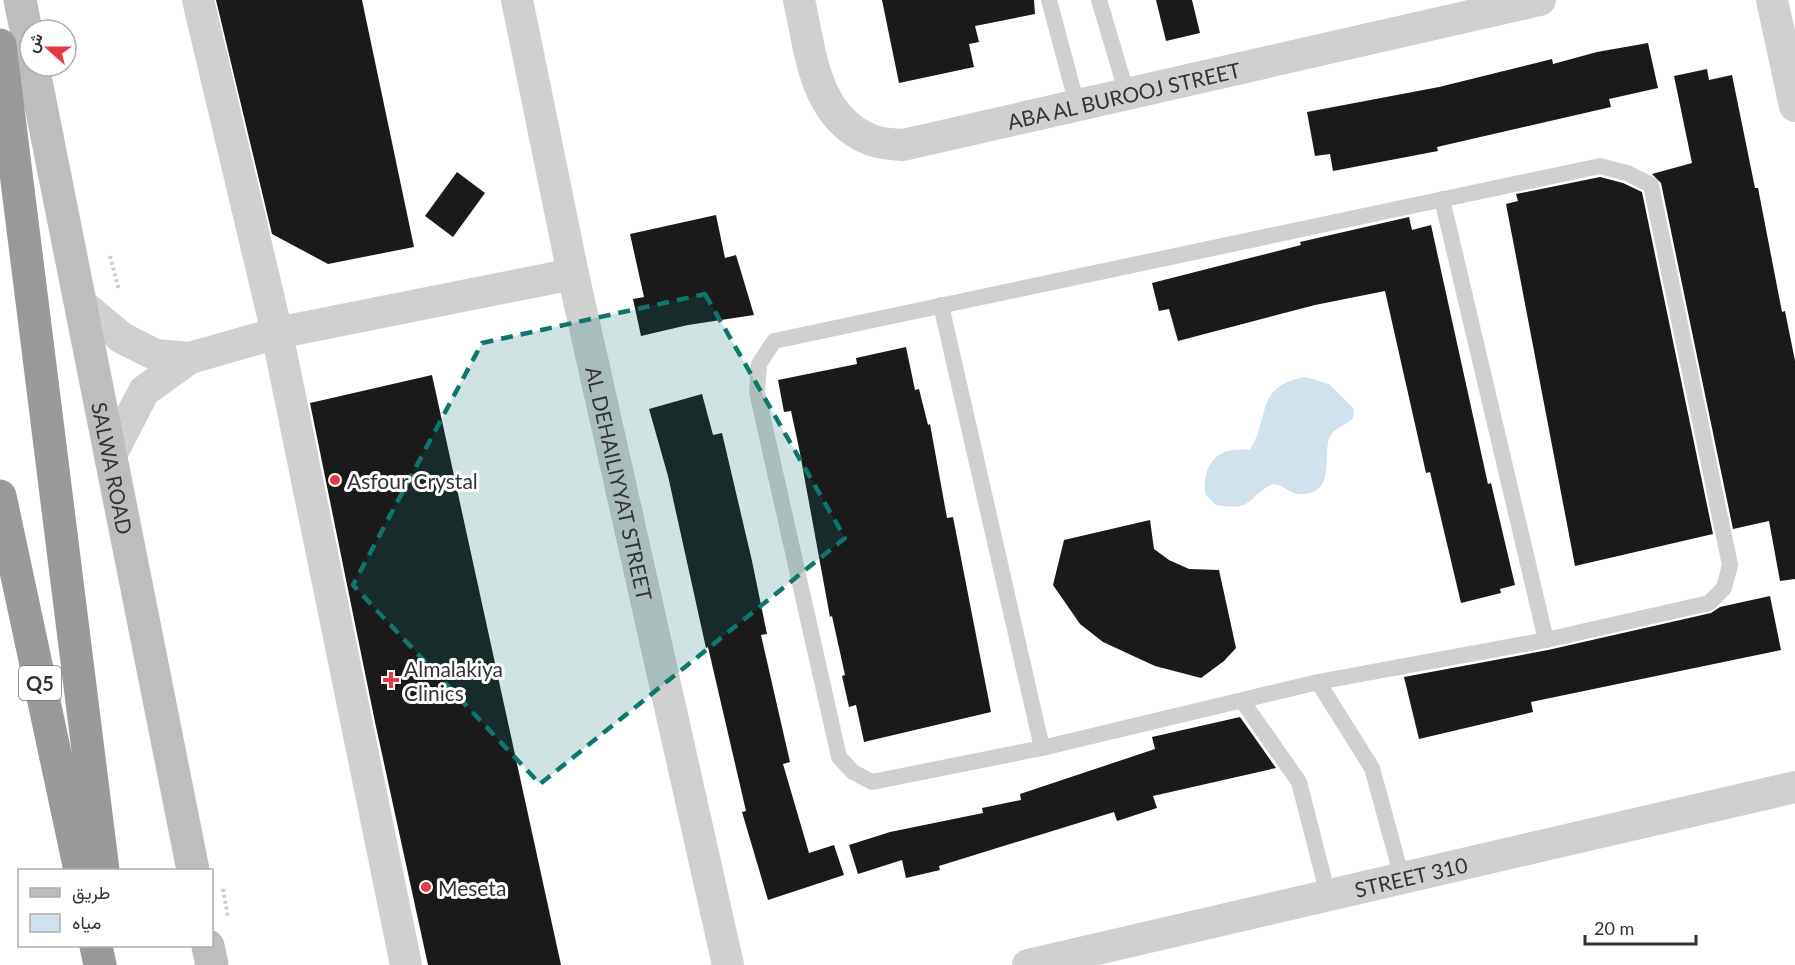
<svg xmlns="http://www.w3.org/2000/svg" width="1795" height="965" font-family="Lato,Vazirmatn,sans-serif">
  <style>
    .water { fill: #cfe2ee }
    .building { fill: #1a1a1a }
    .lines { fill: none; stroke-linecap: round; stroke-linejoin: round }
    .path { stroke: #cdcdcd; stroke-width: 4; stroke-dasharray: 3 3; stroke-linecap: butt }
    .service { stroke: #d0d0d0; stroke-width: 16 }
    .minor { stroke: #d0d0d0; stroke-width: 32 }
    .secondary { stroke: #bdbdbd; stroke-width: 33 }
    .motorway { stroke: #9a9a9a; stroke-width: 33 }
    .marked { fill: #0f766e; fill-opacity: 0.2; stroke: #0f766e; stroke-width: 4.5; stroke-dasharray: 12 8; stroke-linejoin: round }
    .poi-dot { fill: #e63946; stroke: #fff; stroke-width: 2 }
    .labels { text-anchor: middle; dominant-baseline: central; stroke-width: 6; stroke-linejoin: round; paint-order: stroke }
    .shield { fill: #fff; stroke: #707070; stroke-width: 1.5 }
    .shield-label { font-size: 20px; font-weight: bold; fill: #333 }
    .street-label { font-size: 21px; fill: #333; stroke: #fff }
    .poi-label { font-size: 21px; fill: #333; stroke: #fff; text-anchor: start }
  </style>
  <rect width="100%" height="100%" fill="#fff"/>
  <path class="water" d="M1306,377L1329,384L1354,409L1353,418C1346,426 1332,428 1329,439C1323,457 1336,496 1299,494C1289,494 1283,484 1273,484C1246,496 1256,512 1216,505L1205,494C1203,461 1218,447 1250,450C1271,415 1254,386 1306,377Z"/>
  <g class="building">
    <path d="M216,0H362L414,247L328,264L272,234Z"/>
    <path d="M882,0H1034L1035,14L975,26L979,42L969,44L974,67L899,83Z"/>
    <path d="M1156,0H1192L1200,33L1166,41Z"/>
    <path d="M1648,43L1658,88L1609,99L1611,107L1437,147L1438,151L1333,171L1330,154L1315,156L1307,112L1439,87L1552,59L1553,64L1597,52Z"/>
    <path d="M1707,69L1709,80L1732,75L1755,188H1758L1782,312L1785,311L1795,361V579L1780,581L1769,521L1733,529L1661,183L1652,174L1692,163L1674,76Z"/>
    <path d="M457,172L485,193L453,237L425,216Z"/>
    <path d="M1600,177L1623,183L1642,192L1713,534L1575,566L1506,204L1518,201L1516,194Z"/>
    <path d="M716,215L725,258L736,255L754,315L688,325L641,336L633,299L644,297L630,234Z"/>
    <path d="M1409,217L1412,230L1431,225L1488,484L1491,483L1515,585L1500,589L1501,593L1461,603L1430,472L1426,473L1385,291L1315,305L1178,341L1169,309L1159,311L1152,283L1301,245L1300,242Z"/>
    <path d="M906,347L915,390L919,389L928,425L930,424L947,518L953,517L991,712L864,742L856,705L849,707L842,676L845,675L832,616L830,617L799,448L791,411L784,412L778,380L857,364L856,358Z"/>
    <path d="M432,375L561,965H428L375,722L310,403Z"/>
    <path d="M702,394L713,435L722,433L752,561L767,634L761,635L790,762L783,764L809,853L834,845L844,875L768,900L742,812L746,811L708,647L706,648L668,476L649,409Z"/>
    <path d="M1150,520L1154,549L1169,560L1189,569L1219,570L1236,648L1224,661L1201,678L1155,666L1103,642L1080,624L1053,585L1064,540Z"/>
    <path d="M1770,596L1781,650L1531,702L1533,712L1419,739L1404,677L1548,650L1711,613L1720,607Z"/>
    <path d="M1240,717L1276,768L1153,796L1157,808L1117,821L1114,812L939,866L940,870L906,878L902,860L858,874L849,845L890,832L983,813L982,808L1021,800L1020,794L1155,749L1152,737Z"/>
  </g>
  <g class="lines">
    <g class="path">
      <path d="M110,256L119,290"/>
      <path d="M223,889L228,917"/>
    </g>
    <g class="service">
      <path d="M1049,0L1077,105"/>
      <path d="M1099,0L1127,94"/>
      <path d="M1600,166L1627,173L1651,185L1730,565L1724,588L1709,603L1546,640L1318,682L1042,748L872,782L853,772L839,757L757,392L759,364L774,341Z"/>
      <path d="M1442,199L1546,640"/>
      <path d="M941,305L1042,748"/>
      <path d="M1318,682L1372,768L1402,878"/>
      <path d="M1243,702L1299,782L1328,895"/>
    </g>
    <g class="minor">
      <path d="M198,0L277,333L406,965"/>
      <path id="s1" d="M517,0L573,274L728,965"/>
      <path id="s2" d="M799,0C811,53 814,117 871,140C881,144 893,144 903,145L1540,0"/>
      <path d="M1772,0L1795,106"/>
      <path d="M80,303L122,338L156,355L190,358"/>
      <path d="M110,457L144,391L190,358L277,333L573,274"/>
      <path id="s3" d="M1028,965L1795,787"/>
    </g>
    <g class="secondary">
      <path d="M20,0L30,50"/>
      <path id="s4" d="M33,66L193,870"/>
      <path d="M208,946L212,965"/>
    </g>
    <g class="motorway">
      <path d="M0,45L103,870"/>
      <path d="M0,496L80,870"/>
      <path d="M96,946L100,965"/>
    </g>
  </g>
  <path class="marked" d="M705,294L845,538L540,784L353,585L482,343Z"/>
  <g class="poi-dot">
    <circle cx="335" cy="480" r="6"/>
    <path d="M388 671h6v6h6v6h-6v6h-6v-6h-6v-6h6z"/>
    <circle cx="426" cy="887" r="6"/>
  </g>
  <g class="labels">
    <rect class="shield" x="19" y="666" width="42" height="34" rx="4.5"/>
    <g class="shield-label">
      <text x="40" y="683">Q5</text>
    </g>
    <g class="street-label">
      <text stroke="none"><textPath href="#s2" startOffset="424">ABA AL BUROOJ STREET</textPath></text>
      <text stroke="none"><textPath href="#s4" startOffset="410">SALWA ROAD</textPath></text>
      <text stroke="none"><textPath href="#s1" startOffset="494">AL DEHAILIYYAT STREET</textPath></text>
      <text stroke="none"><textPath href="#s3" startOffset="393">STREET 310</textPath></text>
    </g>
    <g class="poi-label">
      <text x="347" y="480">Asfour Crystal</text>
      <text x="404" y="668">Almalakiya<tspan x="404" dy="24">Clinics</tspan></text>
      <text x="438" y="887">Meseta</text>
    </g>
  </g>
  <rect x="18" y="869" width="195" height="78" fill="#ffffff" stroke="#adadad" stroke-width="1.5"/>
  <rect x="30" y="888" width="30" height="9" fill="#bdbdbd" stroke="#adadad" stroke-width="1.5"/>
  <text x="72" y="899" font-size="18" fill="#333333">طريق</text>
  <rect x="30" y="914" width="30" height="18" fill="#cfe2ee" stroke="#adadad" stroke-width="1.5"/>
  <text x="72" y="929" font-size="18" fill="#333333">مياه</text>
  <g transform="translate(48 48) rotate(291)"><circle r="28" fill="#ffffff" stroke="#adadad" stroke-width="1.5"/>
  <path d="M0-4.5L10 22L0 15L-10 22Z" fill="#e63946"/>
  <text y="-9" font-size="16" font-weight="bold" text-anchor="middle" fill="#333333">ش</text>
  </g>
  <path d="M1585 935v9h111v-9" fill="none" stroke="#333333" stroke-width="3"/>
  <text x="1594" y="935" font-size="18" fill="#333333" stroke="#ffffff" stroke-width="4.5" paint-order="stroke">20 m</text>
</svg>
